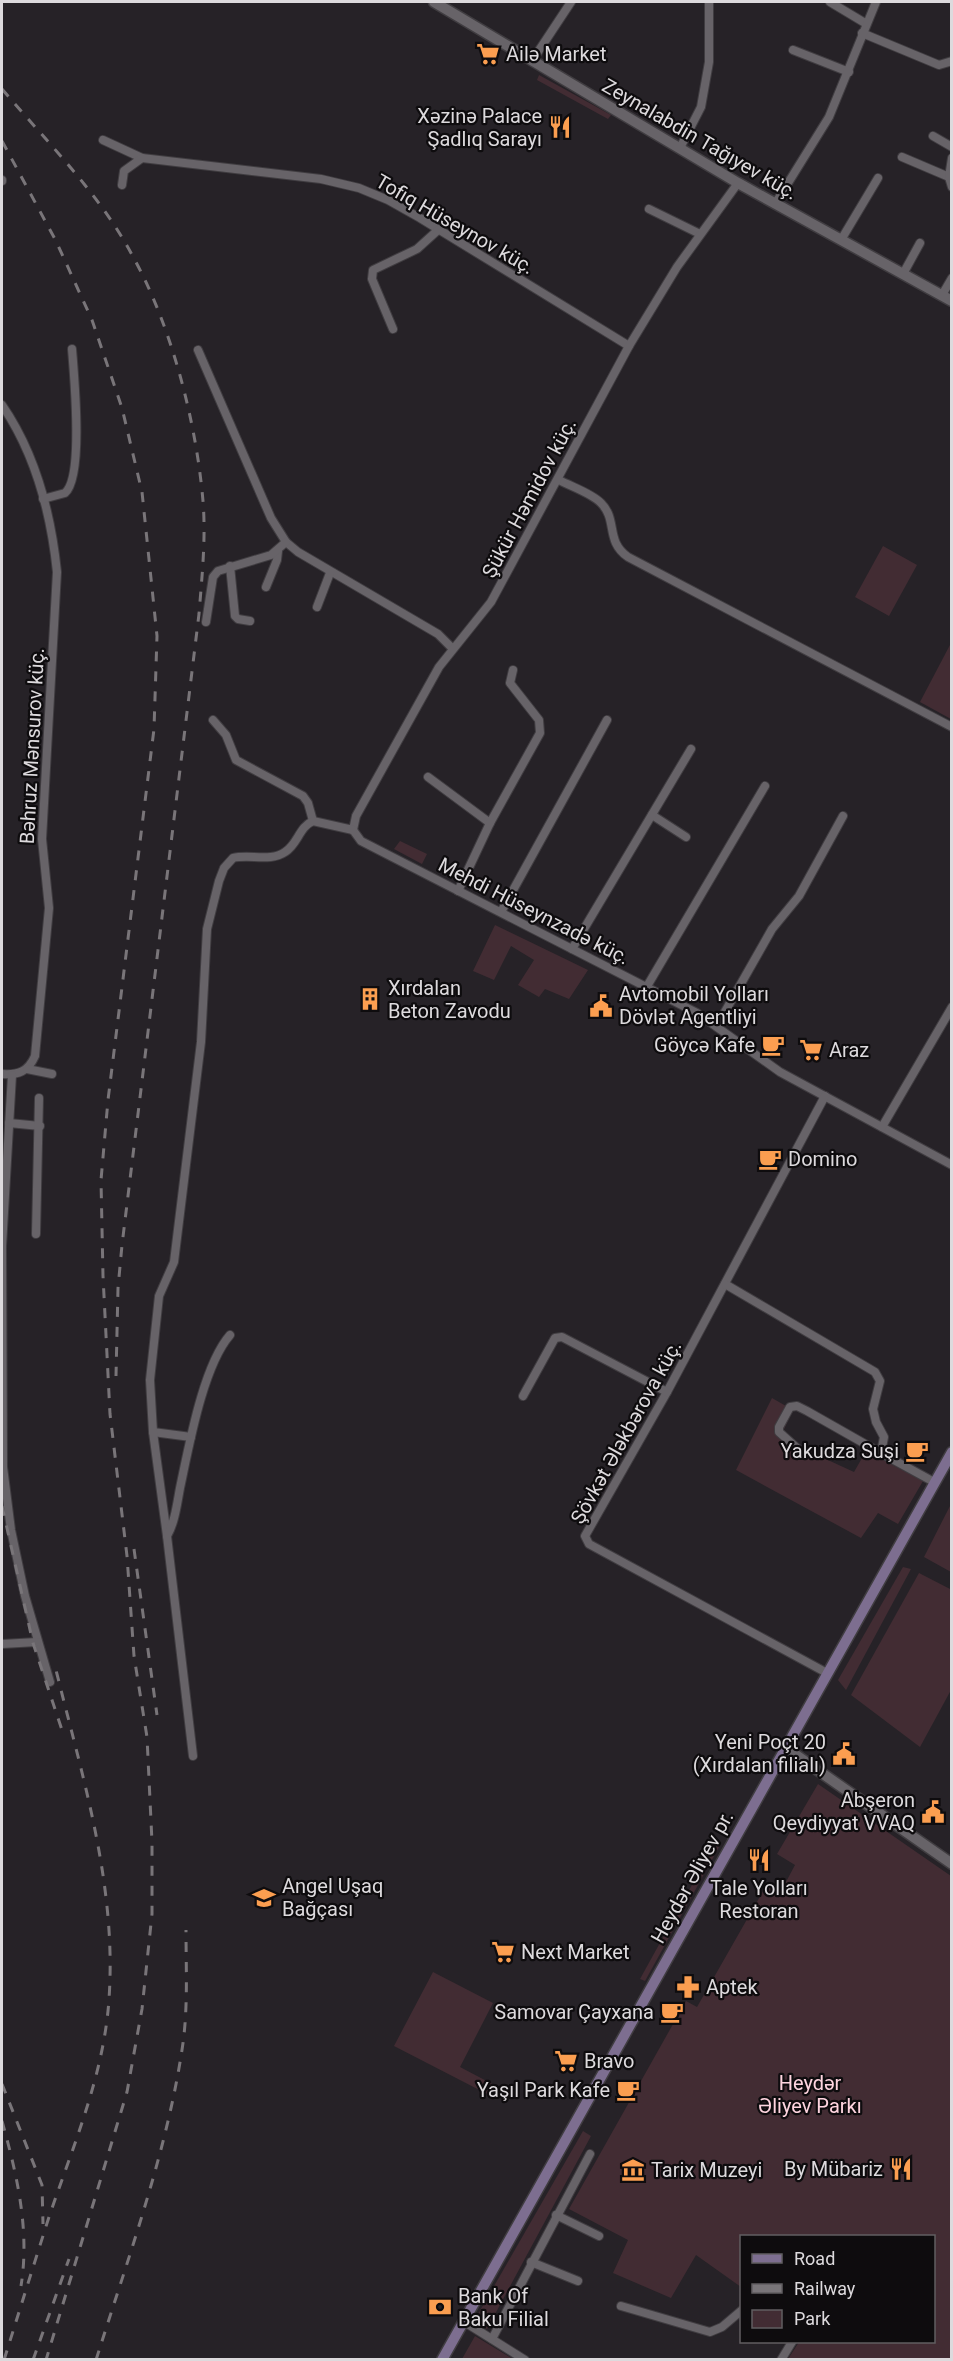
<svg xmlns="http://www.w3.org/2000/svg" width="953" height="2361" font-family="Roboto,sans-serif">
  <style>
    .green { fill: #422c33 }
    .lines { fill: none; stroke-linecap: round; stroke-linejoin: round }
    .minor-casing { stroke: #403d41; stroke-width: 10 }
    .tertiary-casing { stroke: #403d41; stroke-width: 13 }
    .secondary-casing { stroke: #403d41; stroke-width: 13 }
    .minor { stroke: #676368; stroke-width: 8 }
    .tertiary { stroke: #676368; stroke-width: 10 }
    .secondary { stroke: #7d6e90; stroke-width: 10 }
    .rail { stroke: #797579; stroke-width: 3; stroke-dasharray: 10 10; stroke-linecap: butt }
    .labels { text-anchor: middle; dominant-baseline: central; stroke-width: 4.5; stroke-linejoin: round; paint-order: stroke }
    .poi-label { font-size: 20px; fill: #dddadd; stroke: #0e0c0e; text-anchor: start }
    .street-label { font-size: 20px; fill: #dddadd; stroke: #0e0c0e }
    .park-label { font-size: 20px; fill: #fed4df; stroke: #0e0c0e }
  </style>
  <rect width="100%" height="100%" fill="#262227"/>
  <g class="green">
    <path d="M539,75L611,115L608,119L537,80Z"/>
    <path d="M883,546L917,565L889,616L855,597Z"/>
    <path d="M951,643V719L920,702Z"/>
    <path d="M400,841L427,854L422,864L394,849Z"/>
    <path d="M495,925L588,970L569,999L545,989L539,997L518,985L534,960L511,946L494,980L473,971Z"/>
    <path d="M772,1398L793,1410L780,1438L854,1472L866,1451L923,1481L898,1524L878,1513L861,1538L736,1470Z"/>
    <path d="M951,1504V1572L924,1557Z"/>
    <path d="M903,1567L911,1569L846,1690L838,1680Z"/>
    <path d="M919,1573L952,1590L951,1690L920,1747L851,1695Z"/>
    <path d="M818,1784L951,1876V2359H788L799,2342H934V2236H742L741,2287L696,2255L671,2298L613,2273L628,2240L569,2209L686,2001L697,2007L766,1886L780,1893L795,1865L777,1854Z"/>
    <path d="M714,1845L719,1847L645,1981L640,1979Z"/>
    <path d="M433,1972L493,2003L460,2067L498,2087L493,2097L394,2046Z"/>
    <path d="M583,2131L591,2136L487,2329L474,2321Z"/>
    <path d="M475,2336L513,2359H462Z"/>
  </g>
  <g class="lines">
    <g class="minor-casing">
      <g id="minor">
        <path d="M830,2L865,23"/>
        <path d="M862,33L939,65L952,61"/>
        <path d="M793,50L849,72"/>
        <path d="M532,61L571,2"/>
        <path d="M933,136L952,147"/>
        <path d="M103,140L142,158"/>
        <path d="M680,148L701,107L709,62V2"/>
        <path d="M902,157L949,177"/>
        <path d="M952,158L949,177L952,187"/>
        <path d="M2,180V181"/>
        <path d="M122,185L124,171L142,158L321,179L359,188L388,200L420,218L629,346"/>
        <path d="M775,204L829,117L876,2"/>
        <path d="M649,209L700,234"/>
        <path d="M841,240L878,178"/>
        <path d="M903,274L920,243"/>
        <path d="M942,295L952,278"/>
        <path d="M393,329L372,279L373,270L417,249L438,230"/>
        <path d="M198,350L271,518L286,542L298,552L438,634L452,648"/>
        <path d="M2,405C35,453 51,514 57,572L42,839L49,908L35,1056C28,1072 18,1075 2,1074"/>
        <path d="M559,480C572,487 591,493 601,503C618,520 605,541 628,557L952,727"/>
        <path d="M43,499L65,493C84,477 74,375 72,349"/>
        <path d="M230,566L235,616L238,619L250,621"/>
        <path d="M266,587L277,560L278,551"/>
        <path d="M317,607L330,573"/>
        <path d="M206,622L213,577L218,571L271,555L286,542"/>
        <path d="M213,720L226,735L236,760L303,796L308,803L313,821"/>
        <path d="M428,777L490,823"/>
        <path d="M652,815L686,837"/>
        <path d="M353,830L356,816L439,667L491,602L629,346L677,267L738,183"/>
        <path d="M353,830L361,841L697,1013L780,1072L952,1165"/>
        <path d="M458,891L490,823L540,733L539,720L510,683L513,670"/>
        <path d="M501,912L607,720"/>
        <path d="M572,949L691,749"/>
        <path d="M646,988L765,786"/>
        <path d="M714,1024L722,1017L772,929L799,896L843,816"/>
        <path d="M27,1069L52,1074"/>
        <path d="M12,1075L2,1246L3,1467L11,1530L25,1596L50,1682"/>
        <path d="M825,1096L667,1392L585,1536L589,1544L827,1673"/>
        <path d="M9,1123L40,1126"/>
        <path d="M882,1127L952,1007"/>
        <path d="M36,1234L39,1098"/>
        <path d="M725,1284L875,1372L880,1381L873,1409L876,1422L884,1437L881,1453L934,1482"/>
        <path d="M523,1396L555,1338L562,1337L667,1392"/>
        <path d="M153,1432L191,1437"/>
        <path d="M798,1449L779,1432V1427L790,1407L797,1406L807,1411L881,1453"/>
        <path d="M167,1536L153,1432L150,1380L159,1296L174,1262L201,1042L207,929L219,881L224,868L233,858C249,854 271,862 285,852C298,844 299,827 313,821L353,830"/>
        <path d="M2,1644L37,1642"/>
        <path d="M193,1756L167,1536C175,1522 177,1504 180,1488C189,1446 203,1366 230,1335"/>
        <path d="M556,2215L599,2236"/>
        <path d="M531,2262L578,2281"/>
        <path d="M621,2306L710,2332L722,2327L742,2310"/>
        <path d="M463,2321L525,2360"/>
        <path d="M492,2339L590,2154"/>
        <path d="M781,2360L792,2342"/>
      </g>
    </g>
    <g class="tertiary-casing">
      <g id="tertiary">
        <path d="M434,2L738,183L952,301"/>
        <path d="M786,1748L952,1864"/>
      </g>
    </g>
    <g class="secondary-casing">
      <path id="secondary" d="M442,2360L952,1452"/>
    </g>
    <use href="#minor" class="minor"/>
    <use href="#tertiary" class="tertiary"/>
    <use href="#secondary" class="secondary"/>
    <g class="rail">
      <path d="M2,89C46,141 98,192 131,253C171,324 196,420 203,501C206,539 202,576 199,614L122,1245L118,1288L116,1376"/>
      <path d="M2,141L56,241L92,320L122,408L142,492L157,636L154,729L108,1100L101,1180L103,1276L110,1414L127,1556L134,1656L147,1737L152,1842V1914L142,2009L127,2092L46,2360"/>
      <path d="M2,1506L33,1643L64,1736"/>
      <path d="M134,1549L157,1715"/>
      <path d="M2,2084L42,2185L43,2224"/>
      <path d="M2,2121C17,2175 30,2230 21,2286"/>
      <path d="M4,2360C19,2312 34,2264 49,2217C73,2146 104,2075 109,1999C117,1884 82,1776 55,1666"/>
      <path d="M33,2360L69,2259"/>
      <path d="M96,2360C128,2258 168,2149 183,2043C188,2006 186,1967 186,1930"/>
    </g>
  </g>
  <defs>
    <g id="supermarket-bare" transform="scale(1.8)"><path d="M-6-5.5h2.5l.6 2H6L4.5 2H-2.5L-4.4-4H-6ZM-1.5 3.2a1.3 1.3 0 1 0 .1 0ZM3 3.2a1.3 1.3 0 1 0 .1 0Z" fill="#fb9e50" stroke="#0e0c0e" stroke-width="2.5" paint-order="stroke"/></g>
    <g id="restaurant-bare" transform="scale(1.8)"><path d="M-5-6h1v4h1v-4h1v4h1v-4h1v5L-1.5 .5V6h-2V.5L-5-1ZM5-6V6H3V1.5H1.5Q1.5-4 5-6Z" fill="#fb9e50" stroke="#0e0c0e" stroke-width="2.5" paint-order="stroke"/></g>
    <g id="building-bare" transform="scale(1.8)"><path d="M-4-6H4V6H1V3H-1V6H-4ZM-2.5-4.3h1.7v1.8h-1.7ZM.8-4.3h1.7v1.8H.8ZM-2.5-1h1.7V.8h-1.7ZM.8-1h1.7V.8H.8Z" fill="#fb9e50" stroke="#0e0c0e" stroke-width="2.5" paint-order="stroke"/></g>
    <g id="civic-bare" transform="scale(1.8)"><path d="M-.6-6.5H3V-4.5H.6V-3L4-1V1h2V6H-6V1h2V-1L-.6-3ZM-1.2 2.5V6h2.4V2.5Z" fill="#fb9e50" stroke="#0e0c0e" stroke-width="2.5" paint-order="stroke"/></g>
    <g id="cafe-bare" transform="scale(1.8)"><path d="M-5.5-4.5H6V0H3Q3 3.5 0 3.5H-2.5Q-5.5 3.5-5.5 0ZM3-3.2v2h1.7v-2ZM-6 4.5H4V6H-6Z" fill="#fb9e50" stroke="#0e0c0e" stroke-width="2.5" paint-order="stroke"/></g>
    <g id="school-bare" transform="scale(1.8)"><path d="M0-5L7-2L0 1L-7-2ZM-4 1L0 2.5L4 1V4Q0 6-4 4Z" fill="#fb9e50" stroke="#0e0c0e" stroke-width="2.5" paint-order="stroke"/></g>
    <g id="pharmacy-bare" transform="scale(1.8)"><path d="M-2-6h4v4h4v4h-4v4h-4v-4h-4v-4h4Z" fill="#fb9e50" stroke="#0e0c0e" stroke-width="2.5" paint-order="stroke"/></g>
    <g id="museum-bare" transform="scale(1.8)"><path d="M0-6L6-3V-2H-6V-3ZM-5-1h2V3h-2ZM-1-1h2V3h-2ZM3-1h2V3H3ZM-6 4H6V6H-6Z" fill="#fb9e50" stroke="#0e0c0e" stroke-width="2.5" paint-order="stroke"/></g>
    <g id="bank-bare" transform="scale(1.8)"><path d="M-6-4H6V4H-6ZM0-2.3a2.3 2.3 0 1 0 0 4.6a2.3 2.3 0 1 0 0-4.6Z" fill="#fb9e50" stroke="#0e0c0e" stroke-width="2.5" paint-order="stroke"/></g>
  </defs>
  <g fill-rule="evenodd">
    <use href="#supermarket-bare" x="488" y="54"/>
    <use href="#restaurant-bare" x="560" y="127"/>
    <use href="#building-bare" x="370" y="999"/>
    <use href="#civic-bare" x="601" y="1006"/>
    <use href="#cafe-bare" x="773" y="1045"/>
    <use href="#supermarket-bare" x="811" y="1050"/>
    <use href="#cafe-bare" x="770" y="1159"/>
    <use href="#cafe-bare" x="917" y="1451"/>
    <use href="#civic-bare" x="844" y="1754"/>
    <use href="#civic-bare" x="933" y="1812"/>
    <use href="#restaurant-bare" x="759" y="1860"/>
    <use href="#school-bare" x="264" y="1898"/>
    <use href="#supermarket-bare" x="503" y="1952"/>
    <use href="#pharmacy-bare" x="688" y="1987"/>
    <use href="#cafe-bare" x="672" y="2012"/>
    <use href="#supermarket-bare" x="566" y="2061"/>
    <use href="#cafe-bare" x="628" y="2090"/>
    <use href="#restaurant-bare" x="901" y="2169"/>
    <use href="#museum-bare" x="633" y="2170"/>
    <use href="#bank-bare" x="440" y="2307"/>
  </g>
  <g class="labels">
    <g class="poi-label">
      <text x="506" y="54">Ailə Market</text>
      <text x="542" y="116" text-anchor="end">Xәzinә Palace<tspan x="542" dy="23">Şadlıq Sarayı</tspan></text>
      <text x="388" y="988">Xırdalan<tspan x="388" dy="23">Beton Zavodu</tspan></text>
      <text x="619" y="994">Avtomobil Yolları<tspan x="619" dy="23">Dövlət Agentliyi</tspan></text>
      <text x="755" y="1045" text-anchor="end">Göycə Kafe</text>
      <text x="829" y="1050">Araz</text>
      <text x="788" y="1159">Domino</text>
      <text x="899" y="1451" text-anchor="end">Yakudza Suşi</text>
      <text x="826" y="1742" text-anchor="end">Yeni Poçt 20<tspan x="826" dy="23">(Xırdalan filialı)</tspan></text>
      <text x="915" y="1800" text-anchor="end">Abşeron<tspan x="915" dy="23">Qeydiyyat VVAQ</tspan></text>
      <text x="282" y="1886">Angel Uşaq<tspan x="282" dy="23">Bağçası</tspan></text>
      <text x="759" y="1888" text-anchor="middle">Tale Yolları<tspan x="759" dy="23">Restoran</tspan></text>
      <text x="521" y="1952">Next Market</text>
      <text x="706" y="1987">Aptek</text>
      <text x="654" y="2012" text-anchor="end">Samovar Çayxana</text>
      <text x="584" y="2061">Bravo</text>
      <text x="610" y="2090" text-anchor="end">Yaşıl Park Kafe</text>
      <text x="883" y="2169" text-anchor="end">By Mübariz</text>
      <text x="651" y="2170">Tarix Muzeyi</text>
      <text x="458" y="2296">Bank Of<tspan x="458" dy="23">Baku Filial</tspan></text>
    </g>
    <g class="street-label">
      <text transform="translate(700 139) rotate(30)">Zeynalabdin Tağıyev küç.</text>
      <text transform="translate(455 224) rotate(30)">Tofiq Hüseynov küç.</text>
      <text transform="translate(529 498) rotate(-62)">Şükür Həmidov küç.</text>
      <text transform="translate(32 746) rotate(-87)">Bəhruz Mənsurov küç.</text>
      <text transform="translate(534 911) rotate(27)">Mehdi Hüseynzadə küç.</text>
      <text transform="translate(626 1432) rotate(-61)">Şövkət Ələkbərova küç.</text>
      <text transform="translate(692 1877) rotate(-61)">Heydər Əliyev pr.</text>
    </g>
    <g class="park-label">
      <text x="810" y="2083">Heydər<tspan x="810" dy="23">Əliyev Parkı</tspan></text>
    </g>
  </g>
  <rect width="953" height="2361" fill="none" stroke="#dddadd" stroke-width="6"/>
  <rect x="740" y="2235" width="195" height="108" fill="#0e0c0e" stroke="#615e61" stroke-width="1.5"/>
  <rect x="752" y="2254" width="30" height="9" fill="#7d6e90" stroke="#615e61" stroke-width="1.5"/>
  <text x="794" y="2265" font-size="18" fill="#dddadd">Road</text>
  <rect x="752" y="2284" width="30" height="9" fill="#797579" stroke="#615e61" stroke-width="1.5"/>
  <text x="794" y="2295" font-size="18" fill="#dddadd">Railway</text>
  <rect x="752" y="2310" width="30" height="18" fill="#422c33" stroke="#615e61" stroke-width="1.5"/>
  <text x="794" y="2325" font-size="18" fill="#dddadd">Park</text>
</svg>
